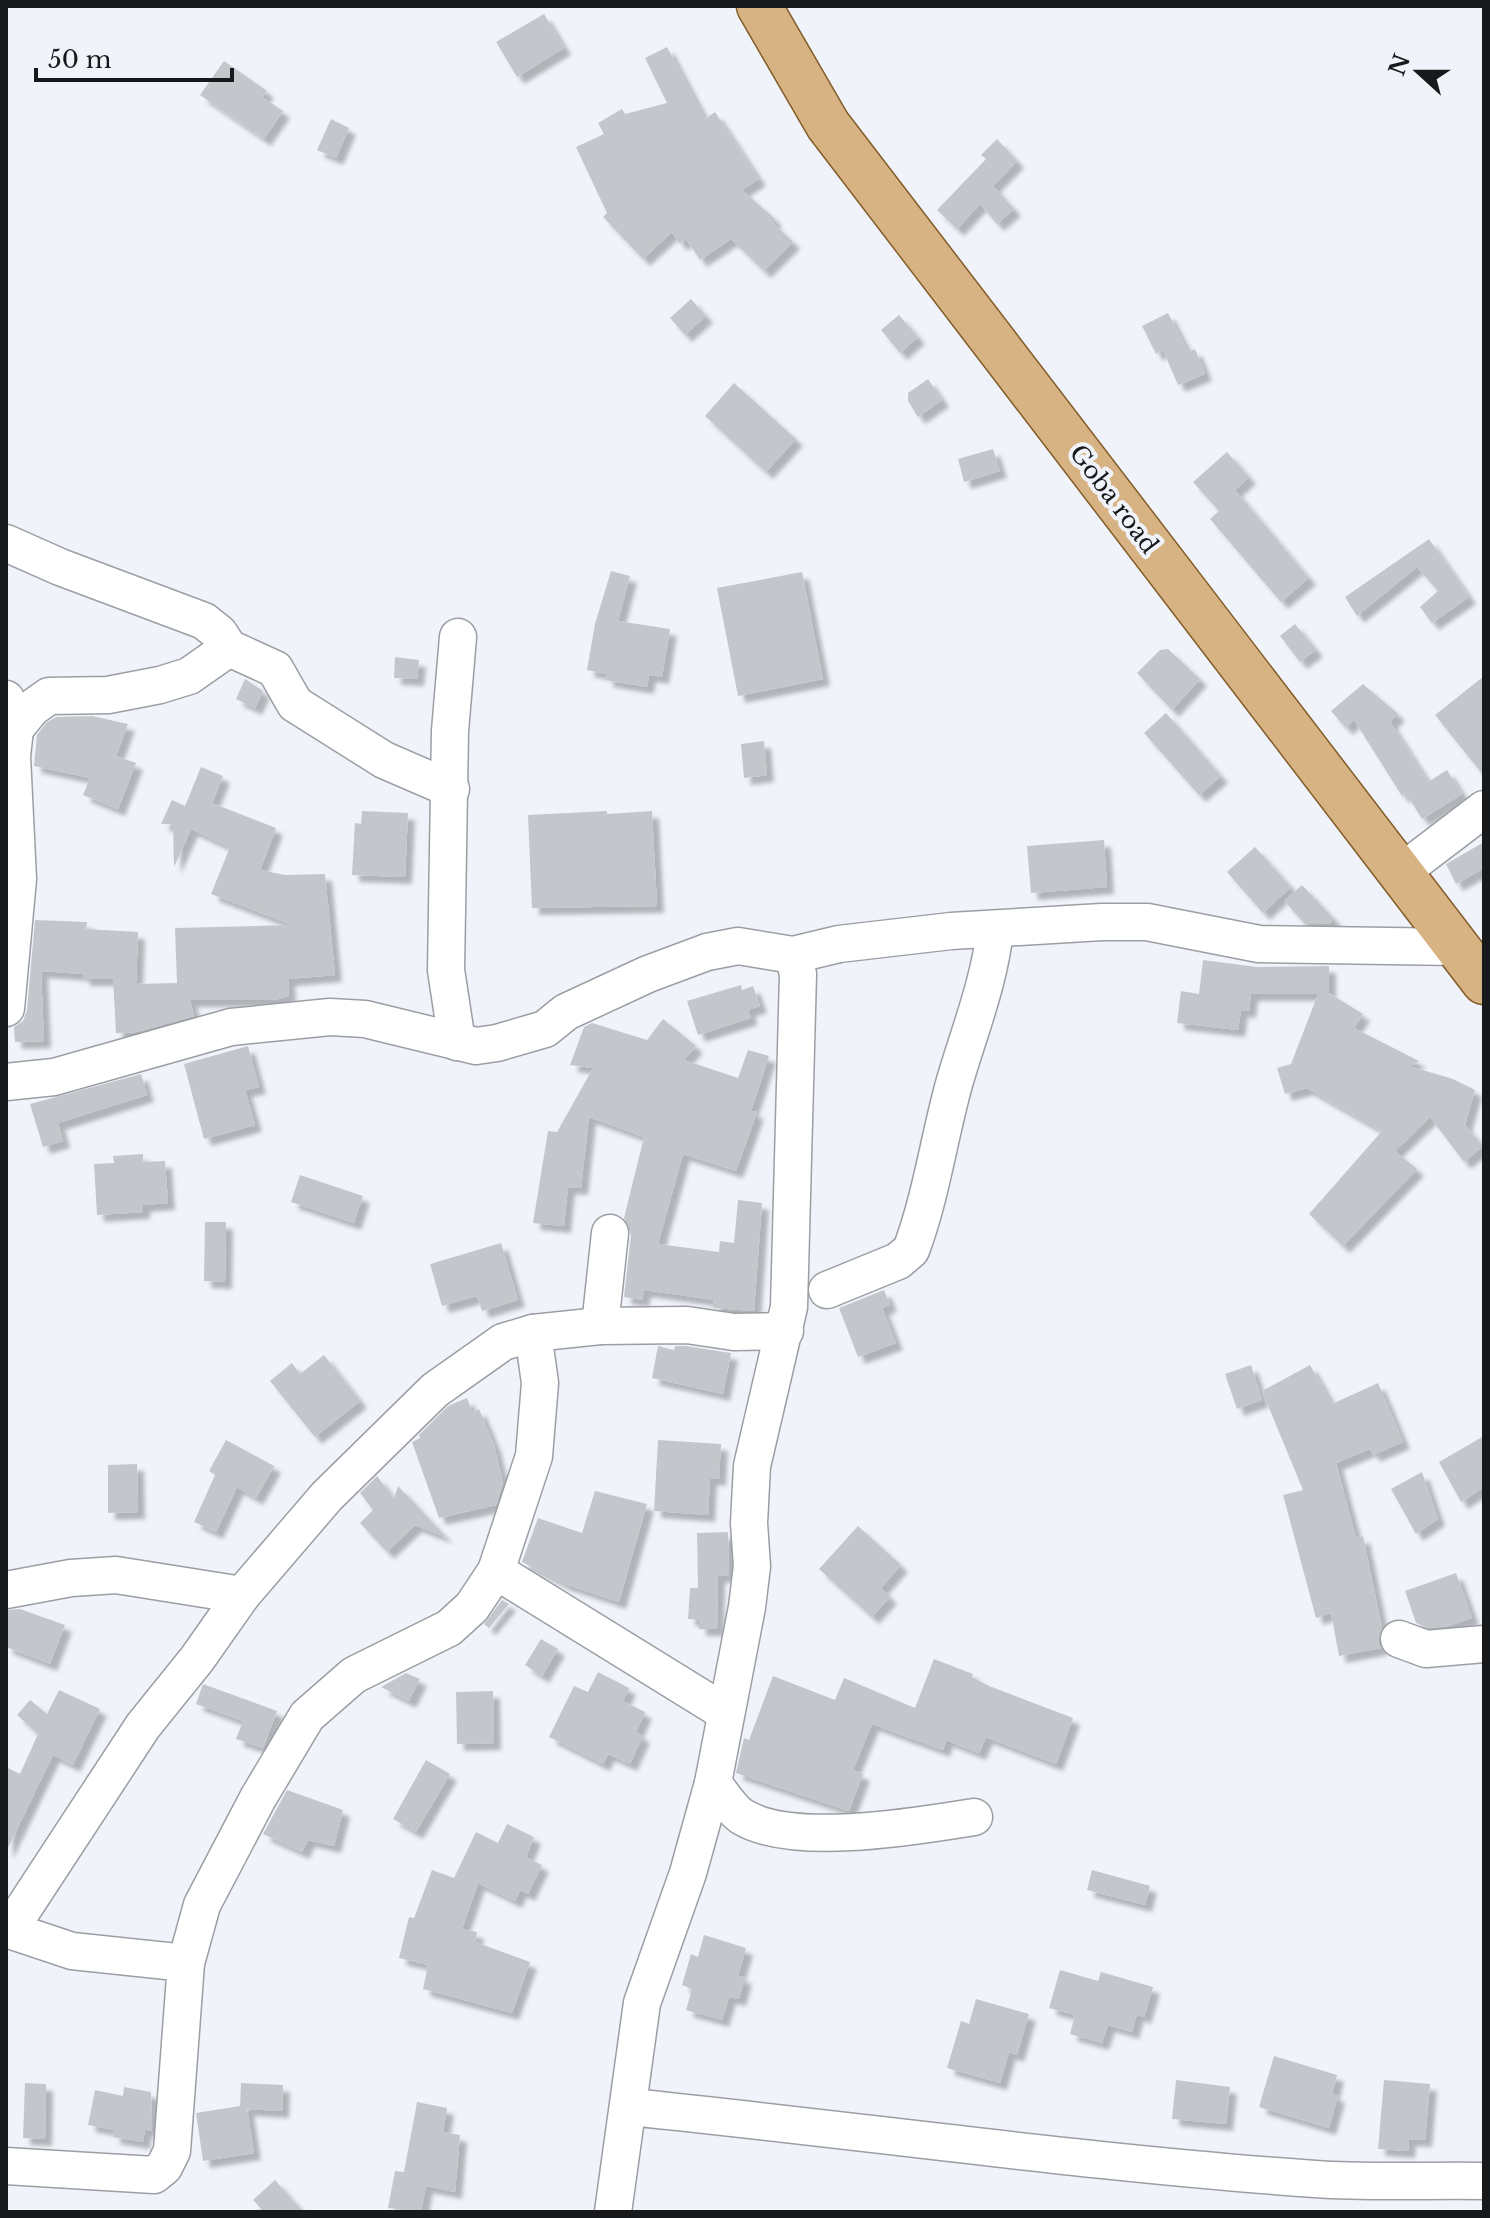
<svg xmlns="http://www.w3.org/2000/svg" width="1490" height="2218" font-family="'Libre Baskerville',serif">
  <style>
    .building { fill: #c3c7cc; filter: url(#shadow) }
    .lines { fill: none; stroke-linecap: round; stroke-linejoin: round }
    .minor-casing { stroke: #9b9fa4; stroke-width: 39 }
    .major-casing { stroke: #825c29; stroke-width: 47 }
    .minor { stroke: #fff; stroke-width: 36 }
    .major { stroke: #d7b383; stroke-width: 44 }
    .labels { text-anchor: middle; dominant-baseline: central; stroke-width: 8; stroke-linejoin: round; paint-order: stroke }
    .street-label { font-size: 24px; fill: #17191b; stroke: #f0f4fa }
  </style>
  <defs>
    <filter id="shadow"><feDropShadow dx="7" dy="7" stdDeviation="2" flood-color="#0004"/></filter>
  </defs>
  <rect width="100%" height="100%" fill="#f0f4fa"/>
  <g class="building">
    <path d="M544,14L564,48L517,77L496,42Z"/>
    <path d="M667,47L705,119L715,112L759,179L742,190L775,219L772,222L793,242L764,271L731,239L700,260L686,239L680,244L672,232L643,259L603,217L607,213L576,147L604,134L598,123L622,109L625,114L667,103L645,58Z"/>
    <path d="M224,61L267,91L262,97L283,111L264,139L200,95Z"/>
    <path d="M331,119L349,128L336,158L317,150Z"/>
    <path d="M997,139L1017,161L993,186L1014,209L997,224L980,204L957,229L937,210L986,159L981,155Z"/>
    <path d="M691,299L706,316L685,335L670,318Z"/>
    <path d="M1168,313L1188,352L1195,349L1205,374L1178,385L1163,350L1156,354L1142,326Z"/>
    <path d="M899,315L918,337L900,353L881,330Z"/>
    <path d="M928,379L942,400L918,417L908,401V393Z"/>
    <path d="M734,383L796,439L766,472L705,416Z"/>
    <path d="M993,449L1000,471L964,482L958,459Z"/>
    <path d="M1227,452L1249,477L1235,490L1309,578L1281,602L1210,519L1219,511L1193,482Z"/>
    <path d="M1429,539L1469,597L1432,623L1420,607L1438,591L1417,567L1357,616L1345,597Z"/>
    <path d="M611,571L630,576L618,621L670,629L662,677L649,675L647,687L606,680L607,674L587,670L595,624Z"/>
    <path d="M802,572L823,679L738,696L717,588Z"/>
    <path d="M1295,624L1316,650L1300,662L1280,636Z"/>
    <path d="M1168,649L1200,679L1172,710L1137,673L1160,650Z"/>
    <path d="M395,657L419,660L417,679L394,678Z"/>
    <path d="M1484,676V776L1435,715Z"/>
    <path d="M245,679L263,691L255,708L236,699Z"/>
    <path d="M1363,684L1398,714L1390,722L1428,782L1447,770L1462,794L1422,819L1406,793L1402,796L1354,720L1346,728L1331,711Z"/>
    <path d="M1166,713L1221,776L1199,795L1144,733Z"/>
    <path d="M92,716L128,724L116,756L136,763L118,809L83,795L90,778L34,766L37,735L46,723L56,717Z"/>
    <path d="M764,741L767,775L744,778L741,744Z"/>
    <path d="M201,767L223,776L212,803L276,828L260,870L285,875L325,874L335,975L288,979L289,996L274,1000H190L194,1016L136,1032L116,1033L113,979H83V974L41,971L44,1041L15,1042L14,1027L23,1021L27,1010L35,920L87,922L86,929L138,932L136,984L177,983L175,928L292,925L211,894L230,847L191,829L174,867L173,824H161L172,800L185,806Z"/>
    <path d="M362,811L408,813L405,877L352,875L355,823L361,824Z"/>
    <path d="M607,811V814L652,811L657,906L532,908L528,815Z"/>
    <path d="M1104,840L1107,887L1031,893L1027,846Z"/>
    <path d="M1484,842V868L1456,884L1446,864Z"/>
    <path d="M1255,847L1291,887L1263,913L1227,872Z"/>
    <path d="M1302,885L1334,919L1329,924H1305L1284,901Z"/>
    <path d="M1203,960L1257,967L1329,966V993L1363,1014L1354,1028L1419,1061L1409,1066L1453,1079L1475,1090L1465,1125L1483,1146L1464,1162L1430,1117L1395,1151L1417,1169L1343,1246L1309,1214L1382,1131L1307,1088L1285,1094L1277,1068L1291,1064L1318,994H1251L1249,1011L1241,1010L1238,1030L1177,1023L1181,991L1199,994Z"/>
    <path d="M741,985L742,990L753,986L760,1006L748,1010L751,1018L698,1035L687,1001Z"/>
    <path d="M663,1019L696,1046L684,1060L738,1078L748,1050L769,1056L751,1111L757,1112L736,1171L683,1154L658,1244L719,1252L720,1241L734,1243L738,1200L762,1203L754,1311L713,1308L714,1300L644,1290L642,1300L624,1297L631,1235L624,1218L644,1137L589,1117L581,1188L568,1187L564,1226L533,1223L548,1131L557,1132L593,1068L570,1065L584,1027L592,1023L647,1040Z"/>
    <path d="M248,1046L259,1087L245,1090L255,1125L204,1139L184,1064Z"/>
    <path d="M141,1074L147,1095L58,1123L63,1141L43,1147L30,1104Z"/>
    <path d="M143,1154V1162L165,1161L168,1203L143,1205V1212L97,1215L94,1164L114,1163L113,1156Z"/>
    <path d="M300,1175L363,1196L354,1223L291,1202Z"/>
    <path d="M205,1222H226L225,1282L204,1281Z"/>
    <path d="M501,1243L518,1300L482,1311L477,1296L442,1306L430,1264Z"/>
    <path d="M884,1290L890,1305L882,1308L896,1343L858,1357L839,1308Z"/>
    <path d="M658,1346L674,1350L675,1346H686L731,1353L723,1394L652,1378Z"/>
    <path d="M324,1355L360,1401L315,1437L270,1381L292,1363L300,1374Z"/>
    <path d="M1251,1365L1262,1400L1237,1409L1225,1374Z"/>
    <path d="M1310,1365L1332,1404L1378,1383L1403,1442L1373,1455L1370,1449L1336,1463L1356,1538L1363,1536L1382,1628L1378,1642L1381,1648L1339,1656L1331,1613L1316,1618L1283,1495L1303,1490L1262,1391Z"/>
    <path d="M467,1398L472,1412L479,1409L494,1445L503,1483L496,1505L439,1518L412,1442L420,1438L419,1435L448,1406Z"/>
    <path d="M1484,1436V1487L1461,1502L1439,1462Z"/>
    <path d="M226,1440L274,1466L256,1498L237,1487L216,1532L194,1522L215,1475L209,1471Z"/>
    <path d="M658,1440L721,1444L719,1479L710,1478L708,1515L654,1511Z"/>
    <path d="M137,1464L138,1512L108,1513V1465Z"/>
    <path d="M1422,1472L1438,1519L1416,1534L1391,1489Z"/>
    <path d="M377,1476L394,1499L398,1486L446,1537L415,1525L387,1552L360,1523L373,1510L360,1493Z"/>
    <path d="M595,1491L647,1504L619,1602L565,1584L522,1562L538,1518L582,1533Z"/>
    <path d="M858,1526L901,1565L881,1588L890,1597L872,1617L819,1569Z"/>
    <path d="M728,1532L729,1575L718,1576L717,1629H699V1620L688,1619L690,1588H698L697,1533Z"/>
    <path d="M1456,1573L1472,1618L1448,1626L1429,1628L1416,1623L1405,1591Z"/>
    <path d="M502,1600L509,1604L489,1628L484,1624Z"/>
    <path d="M20,1609L65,1625L50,1664L6,1647V1610Z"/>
    <path d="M541,1639L558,1649L542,1676L525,1665Z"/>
    <path d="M934,1659L973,1674L972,1677L989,1686L1073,1718L1056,1764L986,1737L979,1753L946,1740L943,1750L872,1724L853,1770L863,1774L849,1811L736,1773L744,1738L749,1740L773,1676L835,1700L844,1678L915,1708Z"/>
    <path d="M598,1672L629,1688L623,1701L645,1712L636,1732L643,1736L630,1764L608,1754L603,1764L549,1737L574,1686L588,1692Z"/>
    <path d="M406,1673L420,1679L409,1701L381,1687Z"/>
    <path d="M203,1684L277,1711L263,1748L236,1739L243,1721L196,1704Z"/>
    <path d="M59,1690L100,1709L73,1765L53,1755L6,1852V1767L20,1774L38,1734L17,1715L30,1700L47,1714Z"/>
    <path d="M493,1691L494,1743L457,1744L456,1692Z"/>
    <path d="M426,1760L450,1774L416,1832L393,1819Z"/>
    <path d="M287,1790L343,1810L334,1846L308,1840L302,1852L263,1834Z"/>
    <path d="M507,1824L534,1837L526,1857L542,1865L528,1894L520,1890L515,1901L478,1883L462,1929L477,1932L475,1942L530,1962L512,2013L423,1989L428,1965L399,1958L409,1917L414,1918L432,1870L454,1878L476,1832L498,1843Z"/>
    <path d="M1092,1870L1150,1886L1145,1905L1087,1890Z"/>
    <path d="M704,1935L746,1948L738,1976L745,1977L739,1999L729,1997L722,2020L686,2010L692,1989L682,1985L691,1954L698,1957Z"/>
    <path d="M1060,1970L1098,1981L1101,1972L1153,1987L1144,2017L1137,2014L1132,2032L1108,2025L1102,2043L1070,2034L1075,2015L1049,2008Z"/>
    <path d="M976,1999L1029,2014L1017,2055L1009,2052L1000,2083L947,2068L961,2021L969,2024Z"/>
    <path d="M1274,2056L1337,2075L1332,2094L1338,2096L1329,2128L1259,2107Z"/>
    <path d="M1176,2080L1230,2087L1226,2124L1172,2119Z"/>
    <path d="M1384,2080L1430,2084L1425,2140L1409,2139L1408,2151L1378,2149Z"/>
    <path d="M25,2083L46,2084L45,2139L23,2138Z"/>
    <path d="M241,2083L283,2085L282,2111L247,2109L254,2153L203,2161L196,2113L240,2106Z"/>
    <path d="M124,2087L151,2092L152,2131L145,2129L143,2142L113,2137L114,2130L88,2125L95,2090L123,2096Z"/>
    <path d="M417,2102L447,2108L443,2132L460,2135L455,2192L426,2186L421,2212L388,2208L395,2171L404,2172Z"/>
    <path d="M275,2180L303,2212H264L253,2200Z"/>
  </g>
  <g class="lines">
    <g class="minor-casing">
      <g id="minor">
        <path d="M6,543L60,567L204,621L219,633L229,648L275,669L295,704L384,760L451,789"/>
        <path d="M6,699L15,729L12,756L18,879L6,1008"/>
        <path d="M15,729L32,708L49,696L108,695L160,685L189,676L229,648"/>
        <path d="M1400,873L1484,809"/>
        <path d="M457,1042L446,970L450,731L458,637"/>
        <path d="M6,1082L54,1077L231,1027L330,1017L365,1019L476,1046L497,1043L545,1029L566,1012L648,974L707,952L738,946L793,955L839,944L951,931L1102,922H1147L1259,944L1457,947"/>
        <path d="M827,1290L898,1261L911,1250C931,1197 939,1138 954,1084C969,1032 989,984 995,930"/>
        <path d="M600,1326L610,1233"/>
        <path d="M496,1571L726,1713"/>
        <path d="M6,1590L71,1578L116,1575L242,1595"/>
        <path d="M1399,1639L1426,1649L1484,1644"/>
        <path d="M713,1783C722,1794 730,1808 741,1816C791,1848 918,1826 974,1817"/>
        <path d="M6,1929L72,1951L186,1963"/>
        <path d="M10,1929L143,1726L197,1659L242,1595L327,1496L435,1390L503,1342L533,1333L600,1326L687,1325L734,1332L785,1331"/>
        <path d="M630,2107C858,2130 1086,2163 1315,2179C1371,2183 1428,2180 1484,2181"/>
        <path d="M6,2166L154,2175L164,2167L172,2151L186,1963L202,1905L258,1798L307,1716L354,1675L449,1628L472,1607L496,1571L534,1456L540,1383L533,1333"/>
        <path d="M613,2212L642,2003L688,1873L713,1783L747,1607L752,1566L749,1523L752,1466L789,1307L798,974L793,955"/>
      </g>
    </g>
    <g class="major-casing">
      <path id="major" d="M759,6L828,125L1484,982"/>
    </g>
    <use href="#minor" class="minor"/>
    <use href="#major" class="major"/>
  </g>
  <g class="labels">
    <g class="street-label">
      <text transform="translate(1114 499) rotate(53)">Goba road</text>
    </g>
  </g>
  <rect width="1490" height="2218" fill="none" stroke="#17191b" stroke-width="16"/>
  <g transform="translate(1418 72) rotate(291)" stroke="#f0f4fa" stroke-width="6" paint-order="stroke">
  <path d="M0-6L14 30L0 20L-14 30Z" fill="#17191b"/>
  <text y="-12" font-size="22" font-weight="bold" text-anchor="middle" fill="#17191b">N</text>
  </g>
  <path d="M36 68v12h196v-12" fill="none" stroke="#17191b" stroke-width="4"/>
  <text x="48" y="68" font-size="24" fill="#17191b" stroke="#f0f4fa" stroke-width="6" paint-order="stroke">50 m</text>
</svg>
